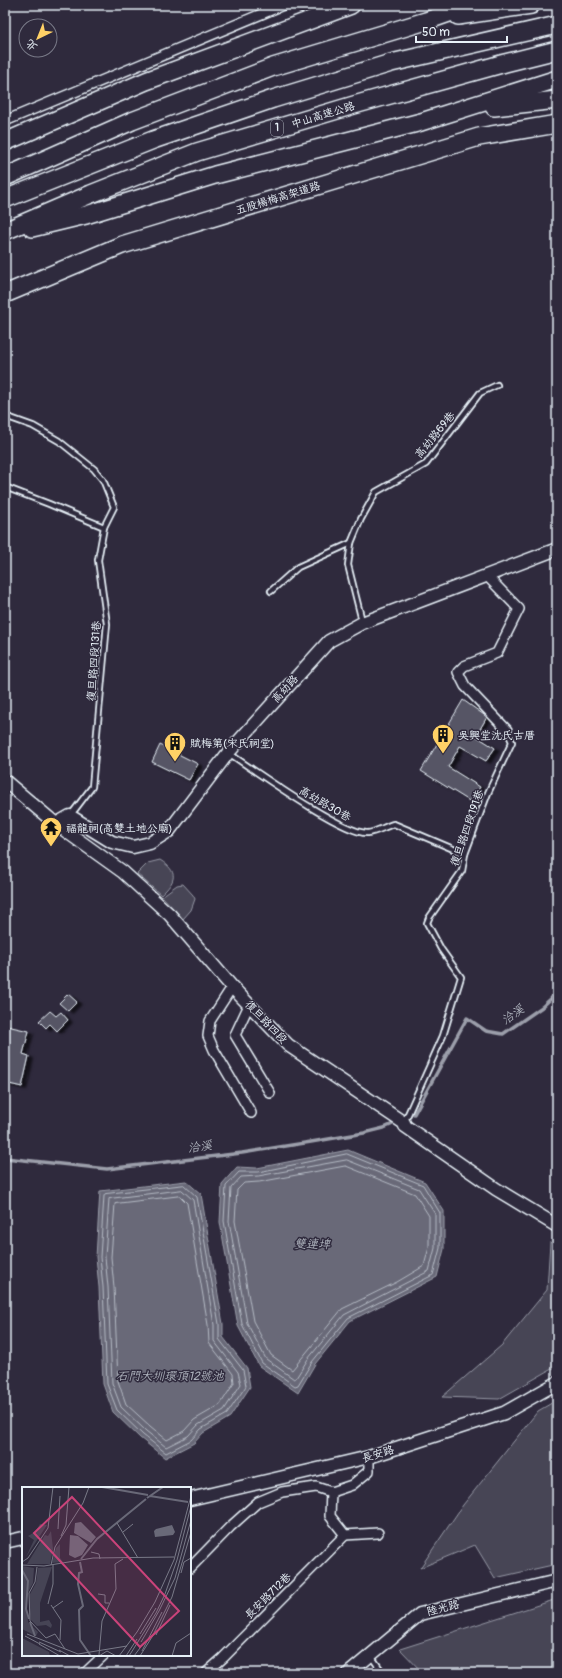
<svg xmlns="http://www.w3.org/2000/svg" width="562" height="1678" font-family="Pangolin,'LXGW WenKai TC',sans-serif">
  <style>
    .green { fill: #464455; stroke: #979aa6 }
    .water { fill: #696978; stroke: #9c9fab }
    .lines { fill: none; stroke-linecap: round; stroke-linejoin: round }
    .shore { stroke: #b5bbc5; stroke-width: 1 }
    .stream { stroke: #9c9fab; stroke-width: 3.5 }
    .building { fill: #575565; stroke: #e8f1f8; filter: url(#shadow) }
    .service-casing { stroke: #e8f1f8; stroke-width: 8 }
    .minor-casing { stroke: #e8f1f8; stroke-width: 12 }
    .tertiary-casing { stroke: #e8f1f8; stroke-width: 15 }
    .motorway-casing { stroke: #e8f1f8; stroke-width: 20 }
    .service { stroke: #2f2a3d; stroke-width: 4.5 }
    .minor { stroke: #2f2a3d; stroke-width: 9 }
    .tertiary { stroke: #2f2a3d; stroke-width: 12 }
    .motorway { stroke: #2f2a3d; stroke-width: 17 }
    .labels { text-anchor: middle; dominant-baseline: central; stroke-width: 3; stroke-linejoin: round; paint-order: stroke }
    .shield { fill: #2f2a3d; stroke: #b0b5c0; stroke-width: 1 }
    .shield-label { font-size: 10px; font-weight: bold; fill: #e8f1f8 }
    .street-label { font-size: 11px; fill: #e8f1f8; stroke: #2f2a3d }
    .poi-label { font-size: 11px; fill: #e8f1f8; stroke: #2f2a3d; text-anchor: start }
    .water-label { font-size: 12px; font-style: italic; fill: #afb4be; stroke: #2f2a3d }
    .inset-river { fill: none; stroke: #696978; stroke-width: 2 }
    .inset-road { fill: none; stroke: #797a88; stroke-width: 1 }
    .view { fill: #ca437a; fill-opacity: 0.15; stroke: #ca437a; stroke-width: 2 }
    .inset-edge { fill: none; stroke: #e8f1f8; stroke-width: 2 }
  </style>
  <defs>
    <filter id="shadow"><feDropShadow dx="4.5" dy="2.5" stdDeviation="1" flood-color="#0009"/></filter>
  </defs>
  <rect width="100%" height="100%" fill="#2f2a3d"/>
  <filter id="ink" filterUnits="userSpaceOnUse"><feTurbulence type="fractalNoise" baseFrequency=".025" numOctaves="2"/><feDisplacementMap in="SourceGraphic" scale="8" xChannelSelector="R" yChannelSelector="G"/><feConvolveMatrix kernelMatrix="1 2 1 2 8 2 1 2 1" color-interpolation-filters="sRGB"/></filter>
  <g filter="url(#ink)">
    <g class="green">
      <path d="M160,860C179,872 176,881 161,895L137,874L148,863Z"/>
      <path d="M183,884L193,895L195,899L191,910L183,919L162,896L177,885Z"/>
      <path d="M550,1242L557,1247V1366L499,1399L442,1397L502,1345L547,1290Z"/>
      <path d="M557,1400V1564L495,1578L475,1545L420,1568L463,1505L538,1411Z"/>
      <path d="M557,1599V1673H423L400,1649Z"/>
    </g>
    <g class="water">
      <path d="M348,1150L425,1182L444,1211V1249L437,1277L350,1321L315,1364L298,1393L259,1366L238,1326L220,1222L222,1184L237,1167L257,1168Z"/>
      <path d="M186,1181L201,1194L223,1324V1337L247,1368L250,1387L230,1417L203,1433L194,1443L165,1458L140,1438L113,1412L103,1384L99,1287L96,1257L100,1191Z"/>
    </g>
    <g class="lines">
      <g class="shore">
        <path d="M347,1154L423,1185L440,1213V1248L433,1275L348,1318L312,1362L298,1385L295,1386L262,1363L242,1324L224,1221L226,1186L239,1172H258Z"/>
        <path d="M347,1160L419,1189L435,1214V1248L429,1271L344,1315L308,1359L296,1378L294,1379L266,1359L247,1323L229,1221L231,1188L241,1177L258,1176Z"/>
        <path d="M346,1166L415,1194L429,1216V1247L424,1266L397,1282L342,1309L292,1370L271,1355L253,1321L235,1221L237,1190L244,1183L259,1182Z"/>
        <path d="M184,1185L197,1197L219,1324V1339L243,1370L246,1386L227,1414L201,1429L191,1440L166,1453L143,1435L117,1410L107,1384L103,1287L100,1257L104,1196L105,1194Z"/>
        <path d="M182,1190L193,1200L214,1325V1341L238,1372L241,1384L224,1410L198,1425L188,1436L166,1447L146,1431L121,1407L112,1383L108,1287L105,1257L109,1199Z"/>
        <path d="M180,1196L187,1203L208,1325L209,1343L233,1374L234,1383L220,1405L194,1420L184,1431L167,1440L150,1426L126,1404L118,1381L114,1287L111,1257L115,1204Z"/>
      </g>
      <g class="stream">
        <path d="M414,1114L467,1018L486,1031L503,1034L542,1007L557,993"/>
        <path d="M5,1158L107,1169L242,1153L311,1142L364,1133L384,1128L395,1123"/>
      </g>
    </g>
    <g class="building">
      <path d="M463,700L487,717L476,736L495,748L486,761L460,746L448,767L480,787L471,802L421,771Z"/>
      <path d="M160,745L198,764L189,780L152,762Z"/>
      <path d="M68,994L77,1002L68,1011L59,1003Z"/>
      <path d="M50,1011L56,1016L61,1012L68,1020L57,1031L50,1024L46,1028L39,1021Z"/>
      <path d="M7,1026L29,1031L23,1054L29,1056L22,1087L5,1083V1036Z"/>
    </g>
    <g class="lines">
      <g class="service-casing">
        <g id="service">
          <path d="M5,416L33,426L59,441L94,469L103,480L114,507L104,527L98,560L107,624L92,787L70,816"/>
          <path d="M5,487L49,504L104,527"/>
          <path d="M271,591L298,567L351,543"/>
          <path d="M362,621L348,565L351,543L361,519L376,492L426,464L480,393L497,385"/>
          <path d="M230,754C254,770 344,835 368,833C376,832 386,826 394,824L465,854"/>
          <path d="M404,1123L443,1036L461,977L441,949L427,923L429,918L462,871L465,854L488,793L512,742L507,730"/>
          <path d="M371,1656L383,1673"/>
        </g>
      </g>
      <g class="minor-casing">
        <g id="minor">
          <path d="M5,121L283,5"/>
          <path d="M487,576L519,609L497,653L464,666L458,672L465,686L507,730"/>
          <path d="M232,987L210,1021L208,1036L214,1050L251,1113"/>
          <path d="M249,1005L235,1035L270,1093"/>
          <path d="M331,1492L330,1516L345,1535L378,1533"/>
          <path d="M190,1568L230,1527L258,1502L282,1492L316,1487L331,1492L352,1485L369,1471V1457"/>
          <path d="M85,1673L104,1655"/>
          <path d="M206,1673L223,1658L345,1535"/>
        </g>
      </g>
      <g class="tertiary-casing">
        <g id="tertiary">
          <path d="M5,781L56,824L123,872L170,915L232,987L288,1045L404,1123L405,1126L496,1189L557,1226"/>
          <path d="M56,824L70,816L112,842L133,847L150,843L169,831L228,753L329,641L362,623L557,549"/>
          <path d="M190,1499L369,1457L504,1413L557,1383"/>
          <path d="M5,1542L23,1538"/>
          <path d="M349,1673L420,1614L557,1581"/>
        </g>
      </g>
      <g class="motorway-casing">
        <g id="motorway">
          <path d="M458,16L531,5"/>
          <path d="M494,107L557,100"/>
          <path d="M5,142L146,81L351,5"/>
          <path d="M5,177L132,121L273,67L426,21L472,5"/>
          <path d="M5,199L153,140L273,99L391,63L557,25"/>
          <path d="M32,228L86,215L215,175L421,122L557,79"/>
          <path d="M5,231L91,194L197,152L354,105L505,63L557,50"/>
          <path d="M5,294L122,245L479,137L557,124"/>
        </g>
      </g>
      <use href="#service" class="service"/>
      <use href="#minor" class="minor"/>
      <use href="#tertiary" class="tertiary"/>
      <use href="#motorway" class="motorway"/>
    </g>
  </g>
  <defs>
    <g id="building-pin" transform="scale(1.15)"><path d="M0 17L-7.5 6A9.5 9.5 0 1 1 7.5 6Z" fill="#ffd166" stroke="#2f2a3d"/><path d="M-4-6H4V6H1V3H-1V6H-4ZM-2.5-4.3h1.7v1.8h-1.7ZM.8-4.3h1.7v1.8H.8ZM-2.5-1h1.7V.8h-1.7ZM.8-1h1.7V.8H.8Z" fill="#111"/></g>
    <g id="temple-pin" transform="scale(1.15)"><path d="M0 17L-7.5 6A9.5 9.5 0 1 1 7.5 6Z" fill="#ffd166" stroke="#2f2a3d"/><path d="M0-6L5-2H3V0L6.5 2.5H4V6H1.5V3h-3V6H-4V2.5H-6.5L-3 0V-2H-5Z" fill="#111"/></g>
  </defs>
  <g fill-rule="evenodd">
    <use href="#building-pin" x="443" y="735"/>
    <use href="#building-pin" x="175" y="743"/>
    <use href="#temple-pin" x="51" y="828"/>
  </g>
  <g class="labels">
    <rect class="shield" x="271" y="120" width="12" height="16" rx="3"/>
    <g class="shield-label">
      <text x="277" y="128">1</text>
    </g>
    <g class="street-label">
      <text transform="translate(323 115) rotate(-17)">中山高速公路</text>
      <text transform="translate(278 198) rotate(-17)">五股楊梅高架道路</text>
      <text transform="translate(435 435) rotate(-51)">高幼路69巷</text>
      <text transform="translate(94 661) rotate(-86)">復旦路四段131巷</text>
      <text transform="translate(285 689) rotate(-48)">高幼路</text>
      <text transform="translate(325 804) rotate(30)">高幼路30巷</text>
      <text transform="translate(467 828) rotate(-71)">復旦路四段191巷</text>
      <text transform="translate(266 1022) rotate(46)">復旦路四段</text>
      <text transform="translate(378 1454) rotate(-17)">長安路</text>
      <text transform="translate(268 1596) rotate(-45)">長安路712巷</text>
      <text transform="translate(443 1608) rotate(-14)">陸光路</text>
    </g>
    <g class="poi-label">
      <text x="458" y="735">吳興堂沈氏古厝</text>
      <text x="190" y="743">賦梅第(宋氏祠堂)</text>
      <text x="66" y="828">福龍祠(高雙土地公廟)</text>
    </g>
    <g class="water-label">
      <text transform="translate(513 1015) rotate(-35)">洽溪</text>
      <text transform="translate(200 1147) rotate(-8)">洽溪</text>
      <text x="312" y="1244">雙連埤</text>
      <text x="170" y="1376">石門大圳環頂12號池</text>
    </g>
  </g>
  <g transform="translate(22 1487)">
    <rect width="169" height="169" fill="#2f2a3d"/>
    <path d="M18,37L25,38L4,70L12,53L6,49L13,45ZM29,44L31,62L28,77H5L23,48L26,49ZM38,57V71L41,75L30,76L34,61ZM0,79L12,81L11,96L4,109L6,135L16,145L14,149L0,142ZM30,80L18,116V135L27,133L30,138L29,141L24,138L15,139L9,133L7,122L8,107L14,96L16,81ZM0,151L27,165L28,169H0Z" fill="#464455"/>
    <path d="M59,35L74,50L69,56L52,46L53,36ZM150,38L153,45L151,48L133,50L132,44L134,42ZM48,48L56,49L66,58L60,68L53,71L47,68Z" fill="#696978"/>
    <path class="inset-river" d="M80,0L126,8M128,9L166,15M125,11L141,0M59,72L75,52L124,12M58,75L60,85L57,86L56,97L61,119L57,123L58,153L69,169M0,83L6,94L4,122L7,132M8,135L13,149"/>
    <path class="inset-road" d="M95,36L116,71M36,42L38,9M101,45L111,37M39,49L44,38L47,0M69,65L77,67L78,72M0,75L6,71L26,41L31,0M0,78L22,79L71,71L152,70M29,78L33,60L61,16L67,0M15,80L13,95L7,106L8,134L24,151L33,147L43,162M159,86L162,75L169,71M76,107L83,108V116H87M26,117L31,97V78M29,118L31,121L41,114M31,121L39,133L38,153M5,147L56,167L105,159M118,147L134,121M134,148L148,118M3,149L18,157M17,155L39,165M119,155L137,124L153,91L169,33M17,157L38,169M37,163L48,169M120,164L140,125M77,168L80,134L94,102L93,77L101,72M77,169L85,164L94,169M97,169L115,145L133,115L152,73L169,9M104,169L115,152M107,169L134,126L143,107L155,73L169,19M112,169L121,157M118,169L130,150L150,110L169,45M150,169L154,156L169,146"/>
    <path class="view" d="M50,10L157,124L118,160L12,46Z"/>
    <rect width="169" height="169" class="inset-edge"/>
  </g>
  <rect width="562" height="1678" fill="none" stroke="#2f2a3d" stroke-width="20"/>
  <rect x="10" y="10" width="542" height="1658" fill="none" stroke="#e8f1f8" stroke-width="1.5" filter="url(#ink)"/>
  <g transform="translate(38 38) rotate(223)"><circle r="19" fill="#2f2a3d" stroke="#797a88"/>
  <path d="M0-3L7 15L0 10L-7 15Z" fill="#ffd166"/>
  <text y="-6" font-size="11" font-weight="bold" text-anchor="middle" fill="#e8f1f8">北</text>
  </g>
  <path d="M416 36v6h91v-6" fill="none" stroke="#e8f1f8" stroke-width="2"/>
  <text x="422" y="36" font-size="12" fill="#e8f1f8" stroke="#2f2a3d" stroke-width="3" paint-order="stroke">50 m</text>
</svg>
